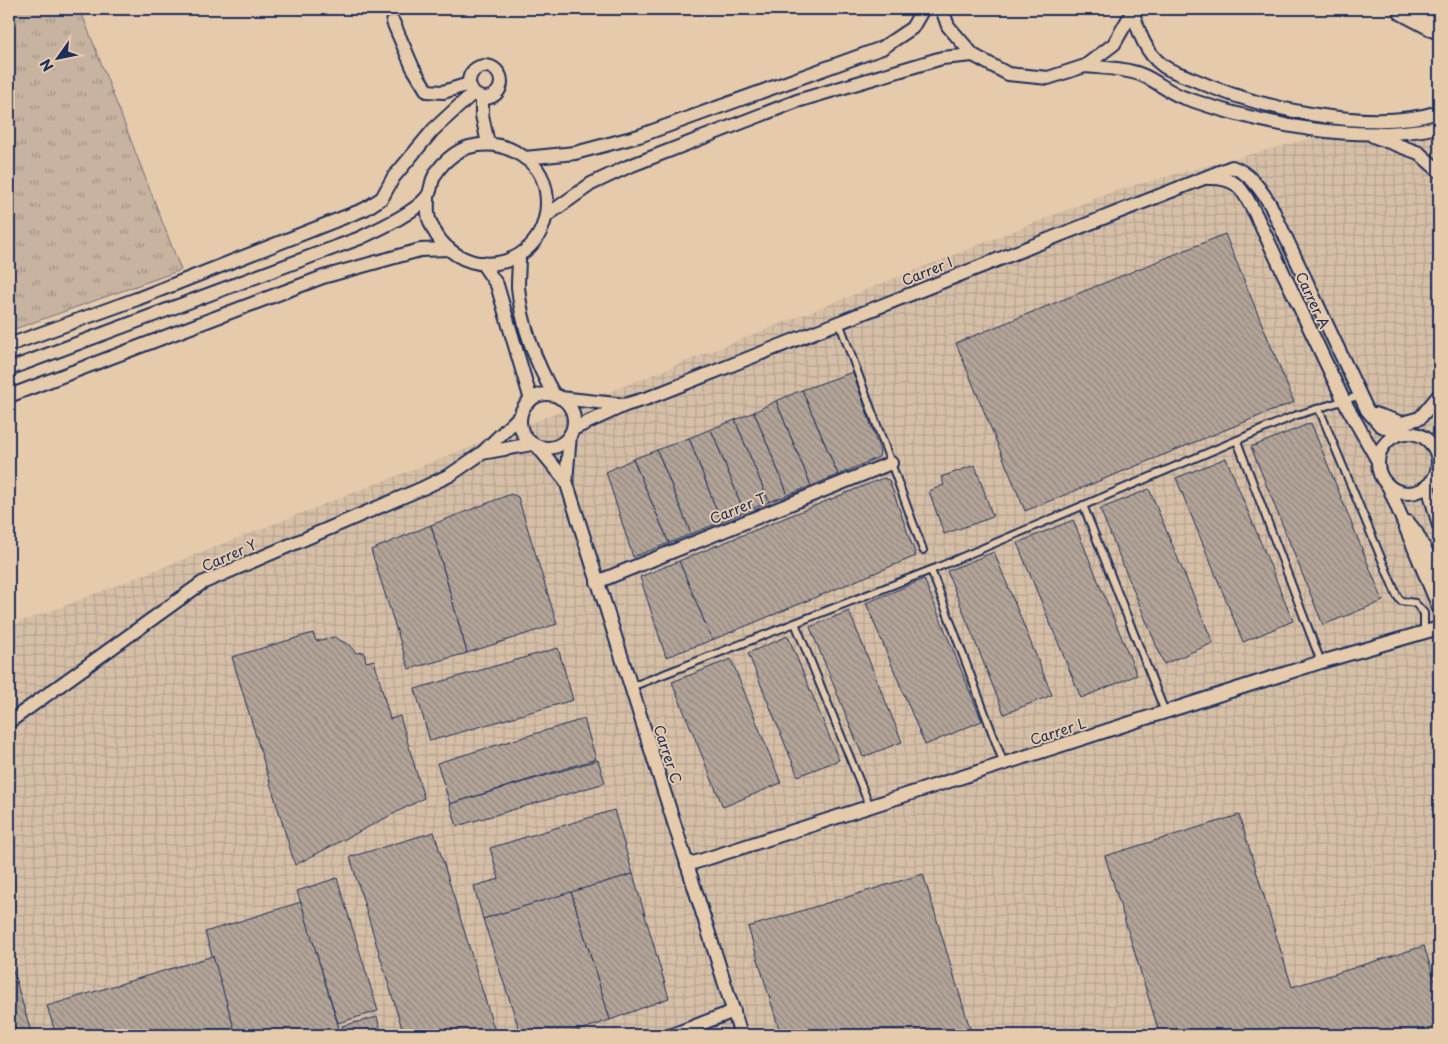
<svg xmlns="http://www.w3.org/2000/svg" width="1448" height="1044" font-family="'Playpen Sans',sans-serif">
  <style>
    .industrial { fill: url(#industrial-grid) }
    .grass { fill: url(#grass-tufts); stroke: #72717f }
    .building { fill: url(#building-back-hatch); stroke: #1b2f5e }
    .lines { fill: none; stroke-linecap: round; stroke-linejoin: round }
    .service-casing { stroke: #1b2f5e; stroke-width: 10 }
    .minor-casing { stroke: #1b2f5e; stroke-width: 16 }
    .motorway-casing { stroke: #1b2f5e; stroke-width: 28 }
    .service { stroke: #e5caac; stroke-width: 6 }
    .minor { stroke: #e5caac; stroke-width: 12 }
    .motorway { stroke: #e5caac; stroke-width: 24 }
    .labels { text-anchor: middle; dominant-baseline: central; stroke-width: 4; stroke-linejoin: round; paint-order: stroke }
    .street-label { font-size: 14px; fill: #1b2f5e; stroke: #e5caac }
  </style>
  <defs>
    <pattern id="industrial-grid" width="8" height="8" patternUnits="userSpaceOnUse" patternTransform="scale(1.25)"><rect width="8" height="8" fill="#d6bfa6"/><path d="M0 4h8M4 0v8" fill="none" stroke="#b7a491"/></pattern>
    <pattern id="grass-tufts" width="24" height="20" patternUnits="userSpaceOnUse" patternTransform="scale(1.25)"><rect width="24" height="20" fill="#c8b3a0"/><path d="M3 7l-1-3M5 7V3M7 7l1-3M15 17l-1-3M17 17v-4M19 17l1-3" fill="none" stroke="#a29286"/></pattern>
    <pattern id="building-back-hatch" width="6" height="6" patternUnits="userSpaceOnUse" patternTransform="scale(1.25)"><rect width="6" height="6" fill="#b3a498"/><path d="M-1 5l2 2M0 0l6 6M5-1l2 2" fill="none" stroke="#91867f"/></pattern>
  </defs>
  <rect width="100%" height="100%" fill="#e5caac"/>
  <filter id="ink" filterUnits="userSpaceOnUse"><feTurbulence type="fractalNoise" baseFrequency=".02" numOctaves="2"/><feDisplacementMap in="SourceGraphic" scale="10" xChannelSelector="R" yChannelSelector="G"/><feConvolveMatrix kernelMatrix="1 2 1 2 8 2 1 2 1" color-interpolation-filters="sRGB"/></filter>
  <g filter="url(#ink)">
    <path class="industrial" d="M1439,115V1035H9V625L51,611L463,450L1117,190L1331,133Z"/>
    <path class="grass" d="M9,9H80L181,270L9,331Z"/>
    <g class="building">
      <path d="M1225,234L1294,402L1025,511L956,343Z"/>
      <path d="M853,372L880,451L879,457L838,475L802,390Z"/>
      <path d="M802,390L838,475L811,486L776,401Z"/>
      <path d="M776,401L811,486L788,495L754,412Z"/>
      <path d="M754,412L788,495L769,502L735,420Z"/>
      <path d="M735,420L769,502L744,512L711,429Z"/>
      <path d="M1311,423L1383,601L1323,625L1251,447Z"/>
      <path d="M711,429L744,512L721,522L689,438Z"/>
      <path d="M689,438L721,522L691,534L657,450Z"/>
      <path d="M657,450L691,534L669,543L633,459Z"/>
      <path d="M1226,458L1293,621L1243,642L1176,478Z"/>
      <path d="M633,459L669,543L633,557L606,472Z"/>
      <path d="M975,465L993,517L944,534L929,491L944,485L941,477Z"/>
      <path d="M883,478L889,480L916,556L712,640L679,561Z"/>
      <path d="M1149,489L1213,643L1164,664L1100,509Z"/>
      <path d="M511,494L518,497L557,624L467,653L431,525Z"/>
      <path d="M1073,520L1137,675L1081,698L1017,543Z"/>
      <path d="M431,525L467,653L409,669L371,550Z"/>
      <path d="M994,552L1052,695L1004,714L947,571Z"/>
      <path d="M679,561L712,640L666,657L640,577Z"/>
      <path d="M924,579L982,721L925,745L866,603Z"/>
      <path d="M849,611L902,742L863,757L810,627Z"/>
      <path d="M313,633L316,641L334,637L349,645L356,653L364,652L366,662L374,660L390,719L400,716L424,798L295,865L232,657Z"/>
      <path d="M788,636L839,760L798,776L748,653Z"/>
      <path d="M558,648L573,700L430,741L415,689Z"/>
      <path d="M731,659L781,783L723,807L672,682Z"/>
      <path d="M584,719L596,759L450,804L437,763Z"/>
      <path d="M598,760L605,783L457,826L450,804Z"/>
      <path d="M614,810L633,874L483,919L474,886L499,879L490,848Z"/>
      <path d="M1239,815L1292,987L1424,946L1439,994V1035H1160L1105,856Z"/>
      <path d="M434,832L496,1035H404L350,857Z"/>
      <path d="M633,874L669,998L610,1020L571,892Z"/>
      <path d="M923,874L972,1035H781L748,927Z"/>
      <path d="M337,878L378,1011L338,1023L297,891Z"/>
      <path d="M571,892L610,1020L566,1035H521L483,919Z"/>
      <path d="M301,902L341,1035H236L205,932Z"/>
      <path d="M213,956L236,1035H56L47,1006Z"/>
      <path d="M9,957L32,1035H9Z"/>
      <path d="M377,1017L382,1035H345L342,1026Z"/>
    </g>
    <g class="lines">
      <g class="service-casing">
        <g id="service">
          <path d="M839,322L923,550"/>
          <path d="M1319,409L1397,596L1401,601L1415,603L1424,613V632"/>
          <path d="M1237,441L1321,662"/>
          <path d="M1083,505L1165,712"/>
          <path d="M931,570L1004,764"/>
          <path d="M795,623L870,807"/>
          <path d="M631,687L936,568L1294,416L1358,396"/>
        </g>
      </g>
      <g class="minor-casing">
        <g id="minor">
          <path d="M942,9L948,26L973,55L1008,74L1048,78L1085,66L1114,44L1134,9"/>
          <path d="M1133,13C1139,32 1145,52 1162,65C1169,71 1181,74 1190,78C1257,108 1368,134 1439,112"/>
          <path d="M393,22L413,68L427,91L443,92L469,84"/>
          <circle cx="485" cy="82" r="16"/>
          <path d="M1085,66C1104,68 1124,68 1142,75C1157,81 1169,93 1185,98C1263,125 1357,144 1439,127"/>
          <path d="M482,98V115L488,144"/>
          <path d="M1373,136L1419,153L1439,171"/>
          <path d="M525,158L575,153L639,136L882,48L912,28L923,9"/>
          <path d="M1208,178C1238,177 1242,189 1255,213L1344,401L1378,461"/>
          <path d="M546,216L591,184L627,167L797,101L942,58L973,55"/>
          <path d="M519,256C519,266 518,277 518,287C521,323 536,364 554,395"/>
          <path d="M482,263L497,285L531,400"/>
          <path d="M9,345L137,299L365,209L382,198L393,178L433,130L473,93"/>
          <path d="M9,369L360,238C379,229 414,213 427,197C431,192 431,184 433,179C439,165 455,151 469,147C492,141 510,146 529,161C542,171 547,188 547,204C544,275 452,286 429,219C427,212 428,203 428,196"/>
          <circle cx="547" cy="421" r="27"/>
          <path d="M9,396L323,277L420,250L449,249"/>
          <path d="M560,398L625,405L573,429"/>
          <path d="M625,405L648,398L1232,167C1250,173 1260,189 1270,204L1367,410L1380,425L1398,434"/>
          <path d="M1375,414L1402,423L1420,418L1439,395"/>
          <path d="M520,416L482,453L532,444"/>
          <circle cx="1408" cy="463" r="30"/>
          <path d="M538,447L566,481L570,435"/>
          <path d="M566,481L741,1035"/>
          <path d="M1388,485L1439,608"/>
          <path d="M1428,486L1439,526"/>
          <path d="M1408,522L1416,532L1439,576"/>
          <path d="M597,582L891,463"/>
          <path d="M9,722L202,583L423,488L450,475L482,453"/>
          <path d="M687,865L1321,662L1439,628"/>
          <path d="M672,1035L734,1011"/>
        </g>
      </g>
      <g class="motorway-casing">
        <path id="motorway" d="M1405,9L1439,27"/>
      </g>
      <use href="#service" class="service"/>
      <use href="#minor" class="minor"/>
      <use href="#motorway" class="motorway"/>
    </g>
  </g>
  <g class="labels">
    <g class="street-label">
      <text transform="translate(927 271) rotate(-22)">Carrer I</text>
      <text transform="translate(1313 300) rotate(65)">Carrer A</text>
      <text transform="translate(738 508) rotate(-22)">Carrer T</text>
      <text transform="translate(229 555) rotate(-24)">Carrer Y</text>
      <text transform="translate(1058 731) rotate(-18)">Carrer L</text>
      <text transform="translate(668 754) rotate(72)">Carrer C</text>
    </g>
  </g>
  <rect width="1448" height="1044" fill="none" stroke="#e5caac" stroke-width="30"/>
  <rect x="15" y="15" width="1418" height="1014" fill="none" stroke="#1b2f5e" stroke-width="2" filter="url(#ink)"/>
  <g transform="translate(58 58) rotate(237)" stroke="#e5caac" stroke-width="4" paint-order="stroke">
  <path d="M0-4L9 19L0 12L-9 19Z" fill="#1b2f5e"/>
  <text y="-8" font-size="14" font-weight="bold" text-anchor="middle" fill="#1b2f5e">N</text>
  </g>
</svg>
